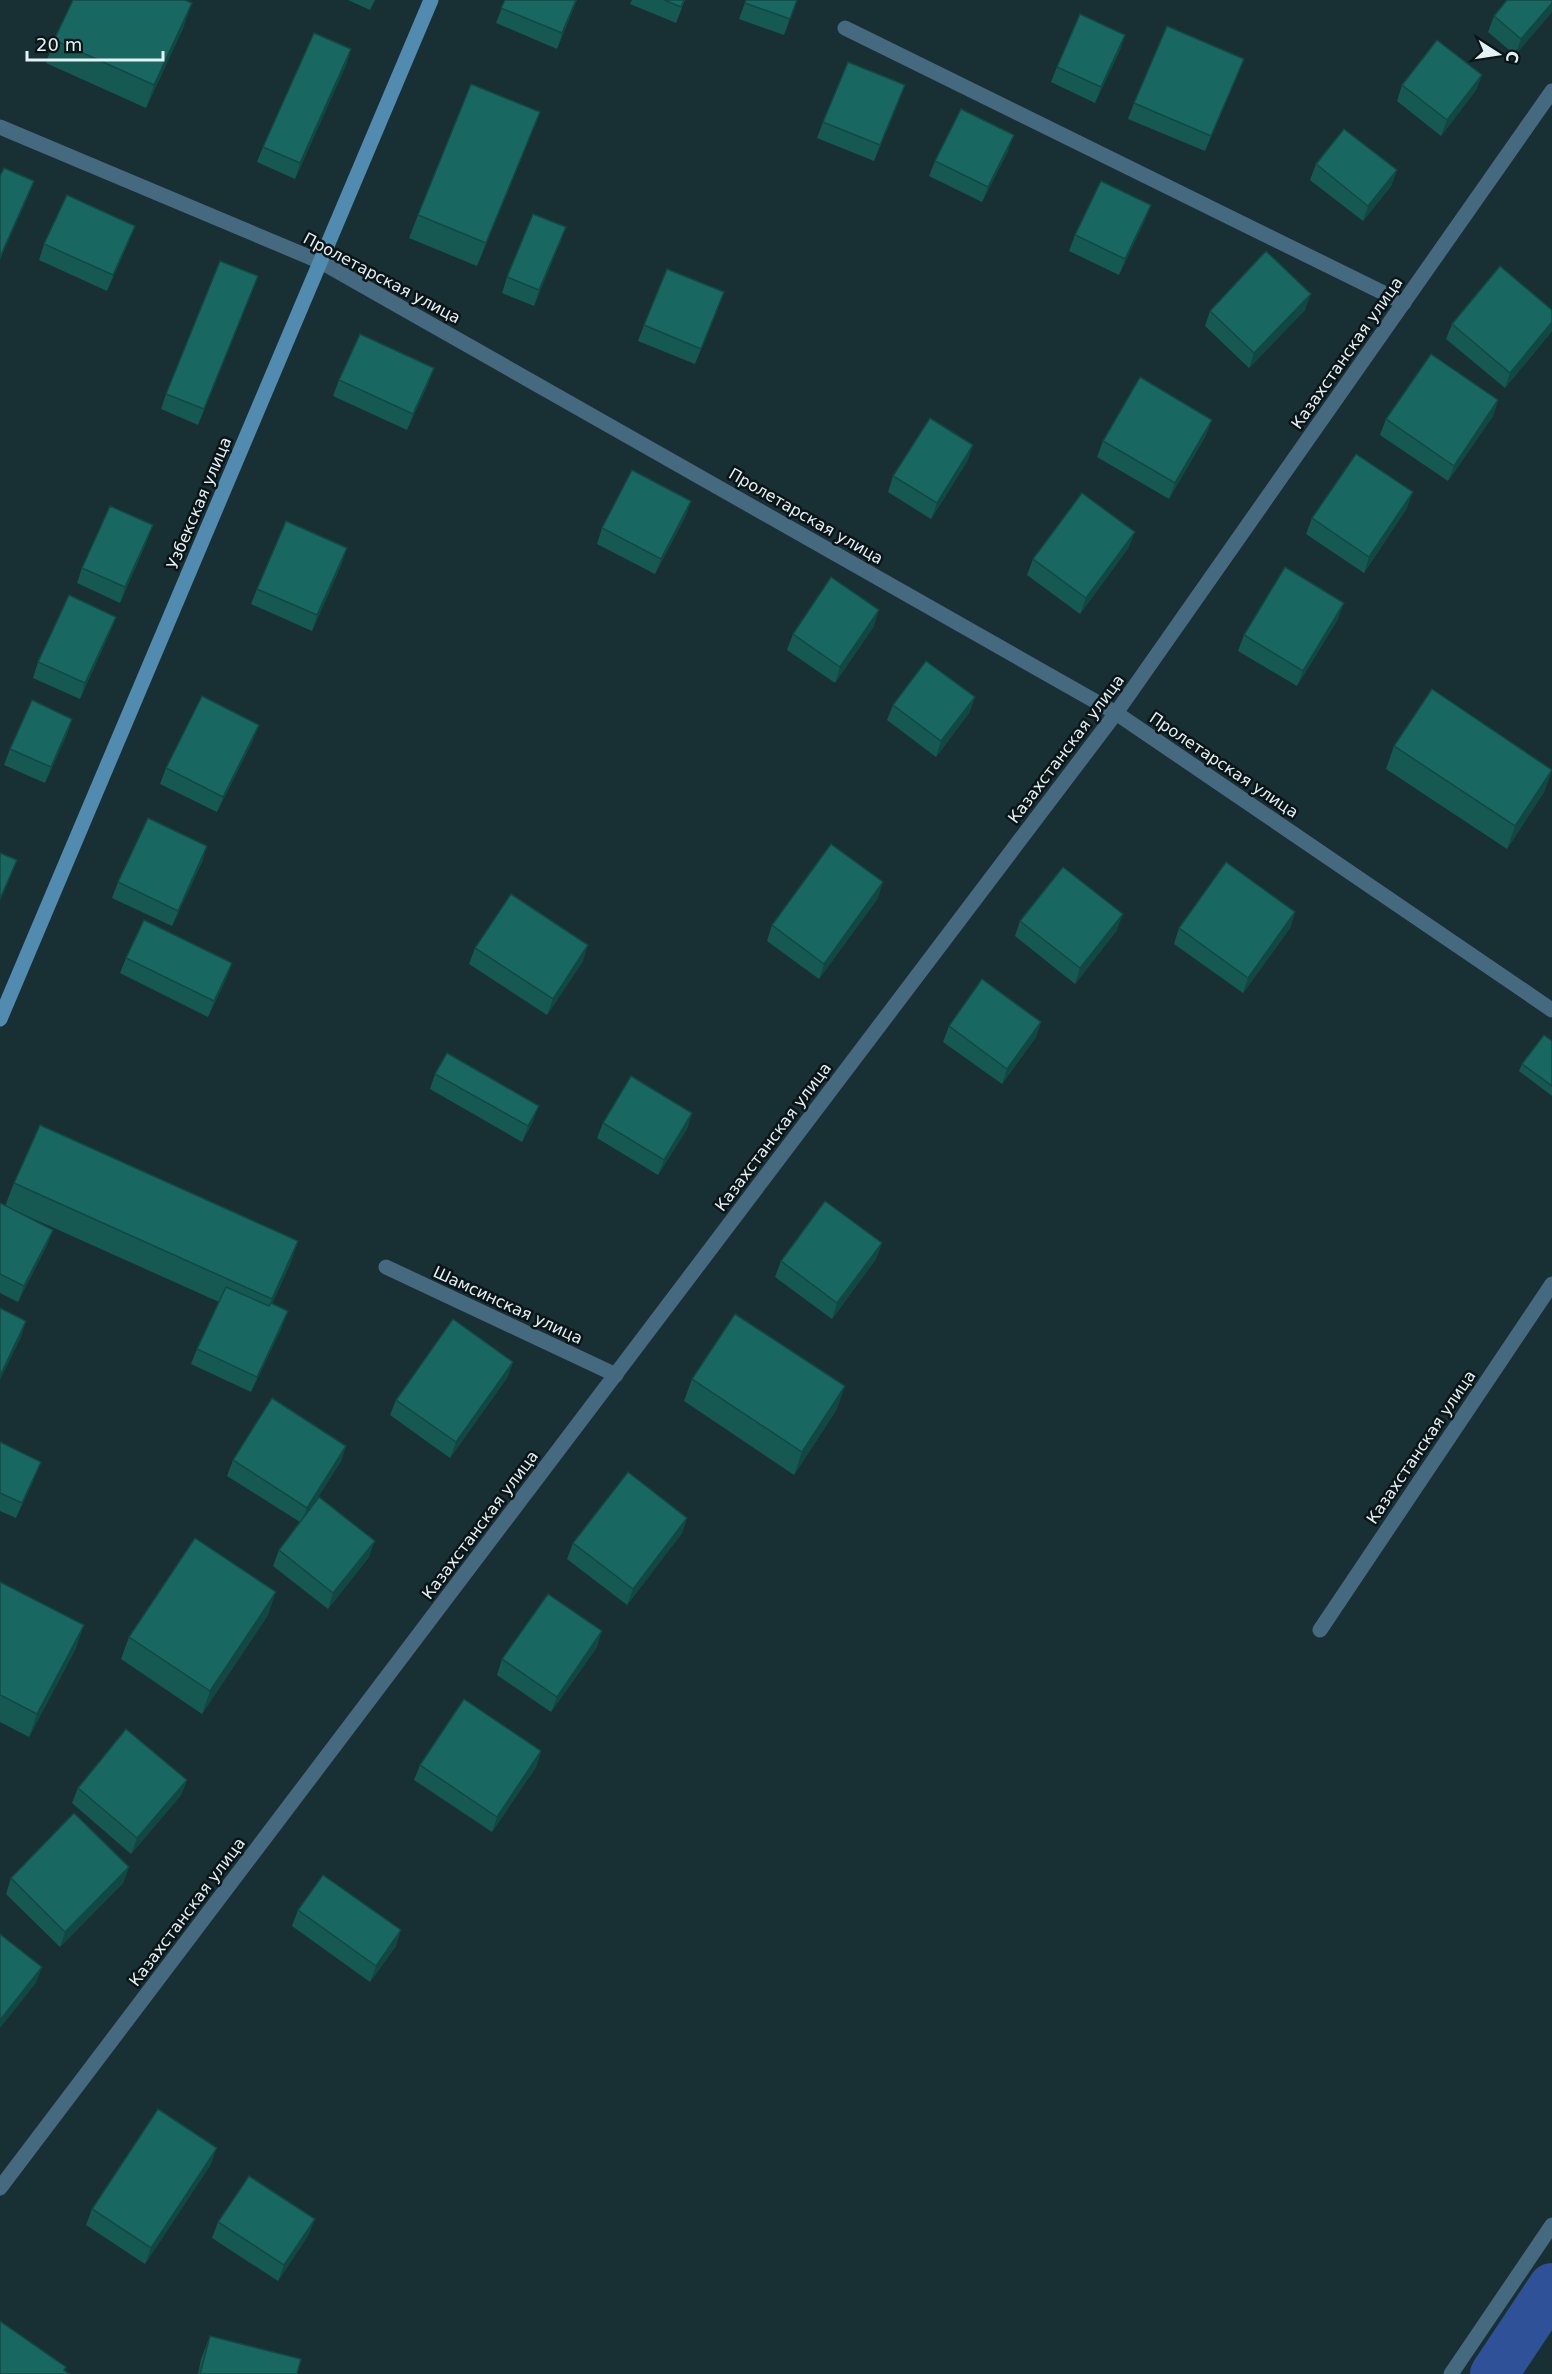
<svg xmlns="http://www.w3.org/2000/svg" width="1552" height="2374" font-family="'DejaVu Sans',sans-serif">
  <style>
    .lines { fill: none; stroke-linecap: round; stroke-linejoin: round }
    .canal { stroke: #2f5197; stroke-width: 48 }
    .lane { stroke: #45697f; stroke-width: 15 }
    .street { stroke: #45697f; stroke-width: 15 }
    .secondary { stroke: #518baf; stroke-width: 15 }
    .wall { fill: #165953 }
    .shaded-wall { fill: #124844 }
    .building { fill: #196761; stroke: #124844; stroke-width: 1.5 }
    .labels { text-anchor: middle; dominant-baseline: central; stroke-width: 5; stroke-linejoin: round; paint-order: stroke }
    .street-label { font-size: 16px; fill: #e4f1f5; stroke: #0b1518 }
  </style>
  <rect width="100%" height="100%" fill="#182f34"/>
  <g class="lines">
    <path class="canal" d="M1494,2374L1552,2287"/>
    <path class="lane" d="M1451,2374L1552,2225"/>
    <g class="street">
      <path d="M845,28L1404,303"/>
      <path d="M0,127L321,262L1116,713L1552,1010"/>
      <path d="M386,1267L616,1375"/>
      <path d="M1320,1630L1552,1284"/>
      <path d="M0,2188L1116,713L1552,91"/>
    </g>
    <path class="secondary" d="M0,1019L431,0"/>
  </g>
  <g class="wall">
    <path d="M348,0H375L370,10Z"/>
    <path d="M505,0H577L557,49L496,23Z"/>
    <path d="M632,0H685L676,23L630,4Z"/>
    <path d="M746,0H797L784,35L739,19Z"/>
    <path d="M1552,0V12L1515,55L1488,32L1494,16Z"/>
    <path d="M184,26L146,108L46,63L54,40Z"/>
    <path d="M1125,35L1120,50L1095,103L1051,82L1057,67Z"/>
    <path d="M351,49L346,65L295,179L257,162L263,147Z"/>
    <path d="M1244,59L1205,151L1128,119L1134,103Z"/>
    <path d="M1482,75L1476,90L1441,136L1397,101L1402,85Z"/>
    <path d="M899,101L874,161L817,138L823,122Z"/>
    <path d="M531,135L477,266L409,238L418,215Z"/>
    <path d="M1008,151L982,202L929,176L935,161Z"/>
    <path d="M1316,164L1397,170L1391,186L1363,221L1310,180Z"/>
    <path d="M1151,205L1145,220L1119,275L1069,251L1075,235Z"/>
    <path d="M566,227L534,306L502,293L507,277Z"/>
    <path d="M129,241L107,291L39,260L44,244Z"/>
    <path d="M252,292L198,425L161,409L166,394Z"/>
    <path d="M718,308L695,364L638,341L644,325Z"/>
    <path d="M1305,310L1249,368L1205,326L1210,311Z"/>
    <path d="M1552,310V331L1505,388L1446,339L1452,324Z"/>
    <path d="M434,368L428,384L407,430L333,396L339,380Z"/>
    <path d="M1498,400L1493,416L1448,481L1380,435L1386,419Z"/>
    <path d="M1206,435L1169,499L1097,457L1103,441Z"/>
    <path d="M968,460L931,519L888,492L893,476Z"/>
    <path d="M691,501L685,517L655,574L597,544L602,528Z"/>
    <path d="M1407,508L1364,573L1306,534L1312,518Z"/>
    <path d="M147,541L120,603L77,583L82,568Z"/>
    <path d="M1129,547L1080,614L1027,575L1033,559Z"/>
    <path d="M342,563L312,631L251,604L257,589Z"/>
    <path d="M116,617L110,632L80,699L33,678L38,662Z"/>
    <path d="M1338,619L1297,686L1238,651L1244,635Z"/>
    <path d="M874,626L835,683L787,650L793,634Z"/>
    <path d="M975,697L969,713L936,757L887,720L893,705Z"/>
    <path d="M72,719L67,734L45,783L4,765L10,749Z"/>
    <path d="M253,740L217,812L160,784L166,768Z"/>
    <path d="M1394,746L1552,770L1544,792L1507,849L1386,769Z"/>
    <path d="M207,846L202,862L172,926L112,898L118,882Z"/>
    <path d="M878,898L819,979L767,941L772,925Z"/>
    <path d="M1295,912L1290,928L1243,993L1174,944L1179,928Z"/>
    <path d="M1020,921L1117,930L1075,984L1015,936Z"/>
    <path d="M475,948L583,961L547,1015L469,964Z"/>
    <path d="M126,958L232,963L226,979L208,1017L120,973Z"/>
    <path d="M1041,1022L1036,1037L1002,1084L943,1042L949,1026Z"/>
    <path d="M1552,1041V1096L1519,1071L1522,1064Z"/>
    <path d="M435,1074L533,1121L522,1142L430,1089Z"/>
    <path d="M692,1113L687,1129L658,1175L597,1138L603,1123Z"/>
    <path d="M14,1183L298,1241L290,1264L272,1304L282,1327L251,1392L191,1364L197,1349L219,1302L5,1206L53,1230L47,1245L18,1302L0,1293V1203L5,1206Z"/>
    <path d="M882,1243L876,1259L832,1319L775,1277L781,1261Z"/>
    <path d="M513,1362L507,1378L450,1458L390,1415L396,1400Z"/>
    <path d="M692,1379L837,1409L794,1475L684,1401Z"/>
    <path d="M0,1442L35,1477L16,1518L0,1511Z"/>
    <path d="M346,1446L341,1461L311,1508L369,1557L328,1609L273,1566L279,1550L300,1522L227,1476L233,1460Z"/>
    <path d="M687,1518L682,1533L627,1605L567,1559L573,1543Z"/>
    <path d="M0,1582L76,1648L29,1737L0,1722Z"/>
    <path d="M268,1615L202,1714L121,1659L129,1637Z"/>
    <path d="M597,1647L551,1712L497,1675L502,1659Z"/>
    <path d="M541,1751L536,1767L492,1832L414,1780L420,1765Z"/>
    <path d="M187,1780L181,1795L131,1854L72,1803L78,1788Z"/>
    <path d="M129,1867L123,1883L60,1947L6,1894L11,1878Z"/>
    <path d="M298,1910L396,1946L370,1982L292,1926Z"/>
    <path d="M211,2164L145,2264L86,2225L92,2209Z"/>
    <path d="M218,2222L309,2234L278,2281L212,2238Z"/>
    <path d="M210,2336L297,2374H198L201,2359Z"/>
  </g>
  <g class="shaded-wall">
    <path d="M576,0H577L557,49L562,33Z"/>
    <path d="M192,3L184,26L146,108L154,85Z"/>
    <path d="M1552,3V12L1515,55L1521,39Z"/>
    <path d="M1125,35L1120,50L1095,103L1101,87Z"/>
    <path d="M351,49L346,65L295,179L300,163Z"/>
    <path d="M1244,59L1238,74L1205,151L1211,136Z"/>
    <path d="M1482,75L1476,90L1441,136L1447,120Z"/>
    <path d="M905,85L899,101L874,161L880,145Z"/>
    <path d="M540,112L531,135L477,266L486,243Z"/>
    <path d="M1014,135L1008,151L982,202L988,187Z"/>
    <path d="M1397,170L1391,186L1363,221L1368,206Z"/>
    <path d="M34,181L28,197L0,260V257Z"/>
    <path d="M1151,205L1145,220L1119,275L1125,259Z"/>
    <path d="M135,226L129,241L107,291L113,275Z"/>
    <path d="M566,227L560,243L534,306L539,290Z"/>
    <path d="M258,276L252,292L198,425L204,409Z"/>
    <path d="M1311,294L1305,310L1249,368L1254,353Z"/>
    <path d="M1552,322V331L1505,388L1510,373Z"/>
    <path d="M434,368L428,384L407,430L413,414Z"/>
    <path d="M1498,400L1493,416L1448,481L1454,466Z"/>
    <path d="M1212,420L1206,435L1169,499L1175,483Z"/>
    <path d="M973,445L968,460L931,519L937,503Z"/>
    <path d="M1413,492L1407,508L1364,573L1369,557Z"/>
    <path d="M691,501L685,517L655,574L661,559Z"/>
    <path d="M153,525L147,541L120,603L125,587Z"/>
    <path d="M1135,532L1129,547L1080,614L1086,598Z"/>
    <path d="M347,548L342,563L312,631L317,615Z"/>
    <path d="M1344,603L1338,619L1297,686L1303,671Z"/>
    <path d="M879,610L874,626L835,683L840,667Z"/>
    <path d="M116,617L110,632L80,699L85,683Z"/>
    <path d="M975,697L969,713L936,757L941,741Z"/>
    <path d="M72,719L67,734L45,783L51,767Z"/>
    <path d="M259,725L253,740L217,812L223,797Z"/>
    <path d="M1552,770L1544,792L1507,849L1515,826Z"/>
    <path d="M207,846L202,862L172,926L178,911Z"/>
    <path d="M17,860L11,876L0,901V899Z"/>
    <path d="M883,882L878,898L819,979L824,964Z"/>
    <path d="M1295,912L1290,928L1243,993L1248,978Z"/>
    <path d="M1123,914L1117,930L1075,984L1080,968Z"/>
    <path d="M588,945L583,961L547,1015L553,999Z"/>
    <path d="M232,963L226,979L208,1017L214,1001Z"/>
    <path d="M1041,1022L1036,1037L1002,1084L1007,1069Z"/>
    <path d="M539,1106L533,1121L522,1142L528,1126Z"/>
    <path d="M692,1113L687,1129L658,1175L664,1160Z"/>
    <path d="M53,1230L47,1245L18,1302L24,1286Z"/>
    <path d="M298,1241L290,1264L264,1322L272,1299Z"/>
    <path d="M882,1243L876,1259L832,1319L837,1303Z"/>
    <path d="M288,1311L282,1327L251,1392L257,1377Z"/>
    <path d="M26,1321L21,1337L0,1380V1376Z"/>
    <path d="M513,1362L507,1378L450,1458L456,1442Z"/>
    <path d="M845,1386L837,1409L794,1475L802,1452Z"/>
    <path d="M346,1446L341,1461L301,1523L307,1508Z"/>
    <path d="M41,1462L35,1477L16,1518L22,1503Z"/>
    <path d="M687,1518L682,1533L627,1605L633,1589Z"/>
    <path d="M375,1541L369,1557L328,1609L333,1593Z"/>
    <path d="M276,1592L268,1615L202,1714L210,1691Z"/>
    <path d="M84,1625L76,1648L29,1737L37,1714Z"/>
    <path d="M602,1631L597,1647L551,1712L557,1697Z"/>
    <path d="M541,1751L536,1767L492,1832L497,1817Z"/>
    <path d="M187,1780L181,1795L131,1854L137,1838Z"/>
    <path d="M129,1867L123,1883L60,1947L65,1932Z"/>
    <path d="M401,1930L396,1946L370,1982L376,1966Z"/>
    <path d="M42,1967L36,1983L0,2028V2020Z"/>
    <path d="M217,2148L211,2164L145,2264L151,2248Z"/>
    <path d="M315,2219L309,2234L278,2281L284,2265Z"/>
  </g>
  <g class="building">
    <path d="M73,0H185L192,3L154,85L54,40Z"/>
    <path d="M505,0H576L562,33L501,8Z"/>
    <path d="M664,0H684L681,7Z"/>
    <path d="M746,0H797L790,19L745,3Z"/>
    <path d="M1507,0H1552V3L1521,39L1494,16Z"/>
    <path d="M1080,14L1125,35L1101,87L1057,67Z"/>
    <path d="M1167,26L1244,59L1211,136L1134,103Z"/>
    <path d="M314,33L351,49L300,163L263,147Z"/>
    <path d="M1437,40L1482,75L1447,120L1402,85Z"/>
    <path d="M848,62L905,85L880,145L823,122Z"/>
    <path d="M471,84L540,112L486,243L418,215Z"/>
    <path d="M961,109L1014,135L988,187L935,161Z"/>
    <path d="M1344,129L1397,170L1368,206L1316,164Z"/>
    <path d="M4,168L34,181L0,257V176Z"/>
    <path d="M1101,181L1151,205L1125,259L1075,235Z"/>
    <path d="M67,195L135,226L113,275L44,244Z"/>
    <path d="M533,214L566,227L539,290L507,277Z"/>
    <path d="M1266,251L1311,294L1254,353L1210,311Z"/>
    <path d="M220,261L258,276L204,409L166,394Z"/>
    <path d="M1500,266L1552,310V322L1510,373L1452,324Z"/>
    <path d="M667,269L724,292L701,349L644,325Z"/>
    <path d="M360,334L434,368L413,414L339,380Z"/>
    <path d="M1431,354L1498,400L1454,466L1386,419Z"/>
    <path d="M1140,377L1212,420L1175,483L1103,441Z"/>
    <path d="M930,418L973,445L937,503L893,476Z"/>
    <path d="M1356,454L1413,492L1369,557L1312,518Z"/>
    <path d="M632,470L691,501L661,559L602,528Z"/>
    <path d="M1082,493L1135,532L1086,598L1033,559Z"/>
    <path d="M110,506L153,525L125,587L82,568Z"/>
    <path d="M286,521L347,548L317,615L257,589Z"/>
    <path d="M1285,567L1344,603L1303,671L1244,635Z"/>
    <path d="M831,577L879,610L840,667L793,634Z"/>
    <path d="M69,595L116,617L85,683L38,662Z"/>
    <path d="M926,661L975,697L941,741L893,705Z"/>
    <path d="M1432,689L1552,770L1515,826L1394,746Z"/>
    <path d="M202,696L259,725L223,797L166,768Z"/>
    <path d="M32,700L72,719L51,767L10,749Z"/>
    <path d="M148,818L207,846L178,911L118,882Z"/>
    <path d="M831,844L883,882L824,964L772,925Z"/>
    <path d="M0,853L17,860L0,899Z"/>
    <path d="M1226,862L1295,912L1248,978L1179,928Z"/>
    <path d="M1063,867L1123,914L1080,968L1020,921Z"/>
    <path d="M511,894L588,945L553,999L475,948Z"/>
    <path d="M144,920L232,963L214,1001L126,958Z"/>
    <path d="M982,979L1041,1022L1007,1069L949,1026Z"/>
    <path d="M1544,1035L1552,1041V1086L1522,1064Z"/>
    <path d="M447,1053L539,1106L528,1126L435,1074Z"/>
    <path d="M631,1076L692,1113L664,1160L603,1123Z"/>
    <path d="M40,1125L298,1241L272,1299L14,1183Z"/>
    <path d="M825,1201L882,1243L837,1303L781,1261Z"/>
    <path d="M0,1203L53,1230L24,1286L0,1274Z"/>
    <path d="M226,1287L269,1306L271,1303L288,1311L257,1377L197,1349Z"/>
    <path d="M0,1308L26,1321L0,1376Z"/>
    <path d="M735,1314L845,1386L802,1452L692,1379Z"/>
    <path d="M453,1319L513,1362L456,1442L396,1400Z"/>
    <path d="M272,1398L346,1446L307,1508L233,1460Z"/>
    <path d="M0,1442L41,1462L22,1503L0,1493Z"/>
    <path d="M628,1472L687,1518L633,1589L573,1543Z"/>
    <path d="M319,1497L375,1541L333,1593L279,1550Z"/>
    <path d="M195,1538L276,1592L210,1691L129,1637Z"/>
    <path d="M0,1582L84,1625L37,1714L0,1695Z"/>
    <path d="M548,1594L602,1631L557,1697L502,1659Z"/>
    <path d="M464,1699L541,1751L497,1817L420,1765Z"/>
    <path d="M126,1729L187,1780L137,1838L78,1788Z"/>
    <path d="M74,1813L129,1867L65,1932L11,1878Z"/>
    <path d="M323,1875L401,1930L376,1966L298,1910Z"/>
    <path d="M0,1934L42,1967L0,2020Z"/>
    <path d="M158,2109L217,2148L151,2248L92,2209Z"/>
    <path d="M249,2176L315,2219L284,2265L218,2222Z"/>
    <path d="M0,2321L66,2367L64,2370L70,2374H0Z"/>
    <path d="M210,2336L301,2359L297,2374H200Z"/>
  </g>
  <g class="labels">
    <g class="street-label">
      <text transform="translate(382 278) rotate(28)">Пролетарская улица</text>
      <text transform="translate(1347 353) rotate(-55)">Казахстанская улица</text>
      <text transform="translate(199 503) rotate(-67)">Узбекская улица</text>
      <text transform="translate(806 516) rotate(30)">Пролетарская улица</text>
      <text transform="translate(1066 749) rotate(-53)">Казахстанская улица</text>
      <text transform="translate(1224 765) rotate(34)">Пролетарская улица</text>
      <text transform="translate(773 1137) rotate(-53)">Казахстанская улица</text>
      <text transform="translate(508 1305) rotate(25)">Шамсинская улица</text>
      <text transform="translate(1421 1447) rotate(-56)">Казахстанская улица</text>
      <text transform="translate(480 1525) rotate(-53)">Казахстанская улица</text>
      <text transform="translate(187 1912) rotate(-53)">Казахстанская улица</text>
    </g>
  </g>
  <g transform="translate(1498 54) rotate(102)" stroke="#0b1518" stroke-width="4.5" paint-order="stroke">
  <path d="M0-4.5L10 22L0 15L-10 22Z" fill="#e4f1f5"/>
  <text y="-9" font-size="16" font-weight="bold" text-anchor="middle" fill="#e4f1f5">С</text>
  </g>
  <path d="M27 51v9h136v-9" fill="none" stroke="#e4f1f5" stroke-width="3"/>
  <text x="36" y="51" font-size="18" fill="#e4f1f5" stroke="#0b1518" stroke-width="4.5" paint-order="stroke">20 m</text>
</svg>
